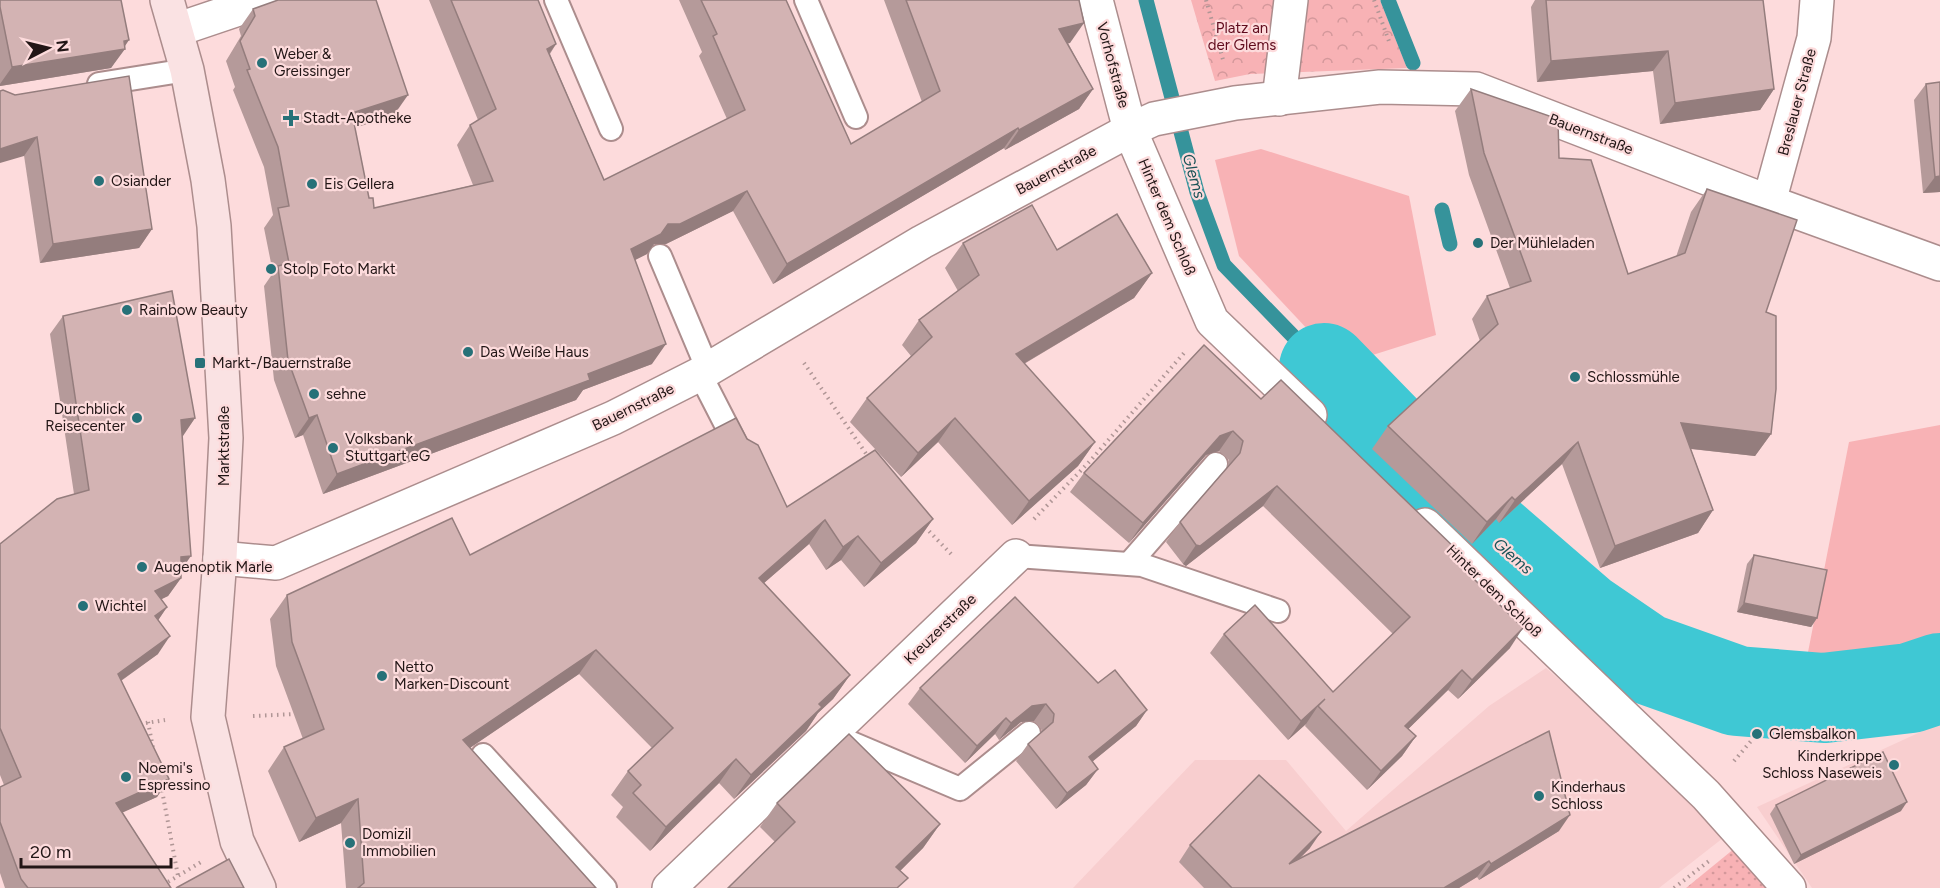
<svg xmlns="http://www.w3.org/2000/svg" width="1940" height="888" font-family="Figtree,sans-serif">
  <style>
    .built { fill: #f8cecf }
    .grass { fill: #f8b2b5 }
    .park { fill: url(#park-crowns) }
    .garden { fill: url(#garden-dots) }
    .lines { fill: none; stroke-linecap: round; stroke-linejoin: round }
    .stream { stroke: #36939b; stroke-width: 15 }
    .river { stroke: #3fc8d4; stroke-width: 90 }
    .lane-casing { stroke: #ac8d8d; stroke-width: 26 }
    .street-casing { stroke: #ac8d8d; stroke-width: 36 }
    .secondary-casing { stroke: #ac8d8d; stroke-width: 36 }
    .path { stroke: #b09696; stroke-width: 4; stroke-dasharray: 1.5 4.5; stroke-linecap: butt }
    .lane { stroke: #fff; stroke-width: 22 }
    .street { stroke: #fff; stroke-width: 33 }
    .secondary { stroke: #fae2e3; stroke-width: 33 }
    .wall { fill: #b59a9a }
    .shaded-wall { fill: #947d7d }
    .building { fill: #d3b3b3; stroke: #947d7d; stroke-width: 1.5 }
    .poi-dot { fill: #277178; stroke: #fddbdc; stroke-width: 2 }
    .labels { text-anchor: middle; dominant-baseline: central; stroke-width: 4.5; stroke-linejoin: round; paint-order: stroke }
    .park-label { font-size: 15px; fill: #600b1d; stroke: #fddbdc }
    .poi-label { font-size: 15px; fill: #221616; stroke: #fddbdc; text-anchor: start }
    .street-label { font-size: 15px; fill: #221616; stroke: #fddbdc }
    .water-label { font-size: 16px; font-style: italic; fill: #195257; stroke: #fddbdc }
  </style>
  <defs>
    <pattern id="park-crowns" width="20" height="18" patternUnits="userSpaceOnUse" patternTransform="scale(1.5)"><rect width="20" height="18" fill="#f8b2b5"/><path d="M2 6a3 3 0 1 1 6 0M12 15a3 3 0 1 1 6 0" fill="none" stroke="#d4989b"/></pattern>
    <pattern id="garden-dots" width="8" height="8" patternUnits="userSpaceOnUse" patternTransform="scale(1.5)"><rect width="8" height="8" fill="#f8b2b5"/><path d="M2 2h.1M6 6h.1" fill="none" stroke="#d4989b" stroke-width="1.8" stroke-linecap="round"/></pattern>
  </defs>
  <rect width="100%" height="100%" fill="#fddbdc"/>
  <g class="built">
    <path d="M1546,668L1732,831L1659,888H1073L1195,760H1286L1346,831L1489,706Z"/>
    <path d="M1940,723V888H1812L1757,807Z"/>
  </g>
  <g class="grass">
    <path d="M1261,149L1409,196L1436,335L1341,365L1239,256L1215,160Z"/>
    <path d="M1940,425V704L1883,716L1878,689L1802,683L1849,442Z"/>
  </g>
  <path class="park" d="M1191,0H1380L1407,68L1250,74L1215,81Z"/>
  <path class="garden" d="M1735,848L1770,888H1686Z"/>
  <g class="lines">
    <g class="stream">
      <path d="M1146,0L1197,192L1224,265L1324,368L1336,342"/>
      <path d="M1388,0L1413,63"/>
      <path d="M1442,210L1450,244"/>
    </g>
    <path class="river" d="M1324,368L1475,523L1584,617L1644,658L1737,691L1824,698L1910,688L1940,678"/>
    <g class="lane-casing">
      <g id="lane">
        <path d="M556,0L611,129"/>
        <path d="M806,0L856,117"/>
        <path d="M99,84L187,70"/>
        <path d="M660,256L708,370"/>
        <path d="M700,374L739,450"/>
        <path d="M1016,556L1142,565L1278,611"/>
        <path d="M1129,564L1216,464"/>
        <path d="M837,737L960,789L1029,733"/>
        <path d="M483,755L605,888"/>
      </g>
    </g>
    <g class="street-casing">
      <g id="street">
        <path d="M1096,0L1130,130L1212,321L1310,415"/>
        <path d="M176,30L265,0"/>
        <path d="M1279,99L1291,0"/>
        <path d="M1769,202L1814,38L1817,0"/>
        <path d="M1425,525L1706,795L1789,888"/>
        <path d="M220,558L276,563L613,418L700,374L922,242L1130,130L1154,119L1235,103L1380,87L1476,89L1769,202L1940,264"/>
        <path d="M669,888L1016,556"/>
      </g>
    </g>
    <g class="secondary-casing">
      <path id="secondary" d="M167,0L187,70L208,180L214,226L226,438L220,558L208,717L237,841L259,888"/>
    </g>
    <g class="path">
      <path d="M1206,0L1224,63"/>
      <path d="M1374,0L1390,44"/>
      <path d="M804,363L869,458"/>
      <path d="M1034,519L1091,460L1184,353"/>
      <path d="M925,527L953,556"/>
      <path d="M253,716L296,714"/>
      <path d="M148,722L153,748"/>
      <path d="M140,724L165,720"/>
      <path d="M1734,761L1757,734"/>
      <path d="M161,785L178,876"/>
      <path d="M158,888L201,862"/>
      <path d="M1674,888L1709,861"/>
    </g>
    <use href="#lane" class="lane"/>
    <use href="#street" class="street"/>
    <use href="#secondary" class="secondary"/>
  </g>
  <g class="wall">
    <path d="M0,0L125,46L111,68L0,86Z"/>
    <path d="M429,0H538L556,44L550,54L604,180L727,119L699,56L702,52L679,0H786L851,144L922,102L884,0H1079L1070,43H1068L1093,89L1079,109L1005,150L1004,148L773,284L733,211L666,244H654L647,254L635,260L652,364L583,390L576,400L323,494L303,435L295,438L274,380L264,286L273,273L264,228L273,215L264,167L233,90L235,87L226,61L241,36L239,29L253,9L394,115L355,128L369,198L374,208L473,185L457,145L470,125L478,120Z"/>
    <path d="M1535,0H1763L1774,89L1760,110L1660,124L1653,71L1537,82L1531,7Z"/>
    <path d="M1926,84L1940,192L1923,193L1914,100Z"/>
    <path d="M1471,89L1559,158L1628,274L1676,257L1691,212L1707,189L1766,312L1771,434L1755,456L1691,449L1713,510L1698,533L1600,568L1562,464L1499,523L1496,519L1472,544L1372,449L1388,426L1480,341L1472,319L1487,296L1510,288L1469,175L1455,111Z"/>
    <path d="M15,95L152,229L139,248L40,263Z"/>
    <path d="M963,243L1057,250L1152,273L1134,298L1024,364L1095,442L1078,466L1012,525L938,442L901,477L850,422L867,398L911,356L902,345L919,320L958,291L945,268Z"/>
    <path d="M63,316L195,418L182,436L181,578L168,596L161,599L167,607L158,620V654L121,681L169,779L157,797L122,812L171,888H5L0,873V787L4,785L0,775V544L74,494L50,334Z"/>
    <path d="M1261,399L1459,552L1454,560L1510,648L1458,699L1448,690L1408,729L1416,736L1402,756L1367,790L1305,726L1306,724L1288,740L1210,653L1224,634L1333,692L1393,634L1263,506L1186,566L1183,564L1166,542L1180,522L1227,467L1229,460L1219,451L1206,455L1129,543L1070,492L1084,473Z"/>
    <path d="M747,439L787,507L933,519L916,543L864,587L841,560L826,570L809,544L764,583L850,675L833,699L818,713L806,731L734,799L719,783L650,851L616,817L623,807L611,795L628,771L652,748L579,674L470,748L596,888H346L341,823L299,842L268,771L284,747L303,739L276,666L270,619L287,595L470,555Z"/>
    <path d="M1754,555L1817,618L1811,627L1737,612L1747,564Z"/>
    <path d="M1098,683L1147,710L1136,726L1092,762L1098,769L1086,785L1056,809L1016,761L1028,744L1042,732V730L1034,721L1021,722L999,740L995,734L965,763L908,704L920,688Z"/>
    <path d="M777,803L940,824L923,848L900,871L775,842L760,827Z"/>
    <path d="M1776,805L1901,811L1794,864L1770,814Z"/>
    <path d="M1559,831L1479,880L1477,877L1459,888H1204L1179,862L1190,845L1310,848L1299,859Z"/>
  </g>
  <g class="shaded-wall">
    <path d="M1084,23L1070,43L1045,49L1059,29Z"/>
    <path d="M129,40L123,49H125L111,68L0,86V84L12,67Z"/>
    <path d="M556,44L542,64L547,49Z"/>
    <path d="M1668,51L1653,71L1537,82L1551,61Z"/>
    <path d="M1093,89L1079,109L1005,150L1019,130Z"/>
    <path d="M1774,89L1760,110L1660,124L1675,103Z"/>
    <path d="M408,95L394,115L338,133L352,113Z"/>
    <path d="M1018,128L1004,148L773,284L787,264Z"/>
    <path d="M37,137L24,156L0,163V149Z"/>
    <path d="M1940,176V192L1923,193L1935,177Z"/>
    <path d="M747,191L733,211L666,244H654L647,254L617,269L631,249L668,224Z"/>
    <path d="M152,229L139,248L40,263L53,244Z"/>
    <path d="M1152,273L1134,298L998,379L1016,354Z"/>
    <path d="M666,344L652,364L583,390L576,400L323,494L337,474L588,374Z"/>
    <path d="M317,415L303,435L295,438L309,418Z"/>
    <path d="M195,418L183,436L168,438L181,420Z"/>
    <path d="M955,418L938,442L901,477L918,453Z"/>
    <path d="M1681,423L1771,434L1755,456L1666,446Z"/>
    <path d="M1233,431L1219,451L1206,455L1129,543L1143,523L1220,436Z"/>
    <path d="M1095,442L1078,466L1012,525L1029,501Z"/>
    <path d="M1578,442L1562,464L1499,523L1515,500Z"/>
    <path d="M1277,486L1263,506L1186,566L1183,564L1196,545Z"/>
    <path d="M1512,497L1496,519L1472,544L1487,522Z"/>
    <path d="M1713,510L1698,533L1600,568L1615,546Z"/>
    <path d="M933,519L916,543L864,587L881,563Z"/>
    <path d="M825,520L809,544L742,602L759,578Z"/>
    <path d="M858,536L841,560L826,570L843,547Z"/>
    <path d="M191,556L179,573L181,557Z"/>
    <path d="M181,578L168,596L142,609L155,591Z"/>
    <path d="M1744,603L1817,618L1811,627L1737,612Z"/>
    <path d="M167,607L155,625V616Z"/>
    <path d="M1523,628L1510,648L1458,699L1472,680Z"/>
    <path d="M170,636L158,654L105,692L118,674Z"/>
    <path d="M596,650L579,674L446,764L463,740Z"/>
    <path d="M1462,670L1448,690L1392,745L1405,726Z"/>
    <path d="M850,675L833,699L818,713L806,731L734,799L751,775L819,704Z"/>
    <path d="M1046,704L1034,721L1021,722L999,740L1011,723L1032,706Z"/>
    <path d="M1318,706L1306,724L1288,740L1301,721Z"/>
    <path d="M1147,710L1136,726L1077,774L1089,757Z"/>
    <path d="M1006,718L995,734L965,763L977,746Z"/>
    <path d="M1416,736L1402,756L1367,790L1381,771Z"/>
    <path d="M736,759L719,783L650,851L666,827Z"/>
    <path d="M1098,769L1086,785L1056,809L1067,793Z"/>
    <path d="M169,779L157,797L104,821L116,803Z"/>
    <path d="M358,799L341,823L299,842L316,818Z"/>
    <path d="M1907,802L1901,811L1794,864L1801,855Z"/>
    <path d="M1570,815L1559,831L1479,880L1491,864Z"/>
    <path d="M940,824L923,848L883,888L896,867Z"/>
    <path d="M1321,832L1310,848L1278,880L1289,864Z"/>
    <path d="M1489,861L1477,877L1459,888H1444Z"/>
  </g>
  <g class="building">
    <path d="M0,0H121L129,40L124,41L125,49L12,67L0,7Z"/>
    <path d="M278,0H376L408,95L352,113L369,198H373L374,208L493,181L470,125L496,109L451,0H538L556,44L547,49L604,180L745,110L713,36L717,34L701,0H786L851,144L940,91L906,0H1079L1084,23L1059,29L1093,89L1019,130L1018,128L787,264L747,191L680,224H668L661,234L631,249L666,344L588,374L590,380L337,474L317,415L309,418L288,360L278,266L289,263L278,208L289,206L278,147L247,70L250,69L240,41L255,16L253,9Z"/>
    <path d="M1546,0H1763L1774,89L1675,103L1668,51L1551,61Z"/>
    <path d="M129,76L152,229L53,244L37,137L0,149V91L3,90L15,95Z"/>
    <path d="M1940,82V176L1935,177L1926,84Z"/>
    <path d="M1471,89L1558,119L1559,158L1591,160L1628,274L1685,253L1707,189L1797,220L1766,312L1776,316V389L1771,434L1681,423L1713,510L1615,546L1578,442L1515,500L1512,497L1487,522L1388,426L1498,324L1487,296L1531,281L1484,153Z"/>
    <path d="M1032,205L1057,250L1117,214L1152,273L1016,354L1095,442L1029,501L955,418L918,453L867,398L932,337L919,320L979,275L963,243Z"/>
    <path d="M172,291L195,418L181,420L191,556L181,557V578L155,591L167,607L155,616L170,636L118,674L169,779L116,803L171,888H28L21,879L0,822V787L21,777L0,728V544L57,499L89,490L63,316Z"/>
    <path d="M1204,345L1261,399L1281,380L1459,552L1453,558L1523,628L1472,680L1462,670L1405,726L1416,736L1381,771L1318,706L1325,699L1301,721L1224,634L1255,605L1333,692L1410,617L1277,486L1200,546L1196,545L1180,522L1240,453L1243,441L1233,431L1220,436L1143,523L1084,473Z"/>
    <path d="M736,418L747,439L758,445L787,507L875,450L933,519L881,563L858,536L843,547L825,520L759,578L850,675L819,704L822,707L751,775L736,759L666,827L633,793L641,785L628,771L673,728L596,650L463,740L596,888H358L364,883L358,799L316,818L284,747L324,729L292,642L287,595L452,518L470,555Z"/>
    <path d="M1754,555L1827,570L1817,618L1744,603Z"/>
    <path d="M1015,597L1098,683L1115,670L1147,710L1089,757L1098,769L1067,793L1028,744L1053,722L1054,714L1046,704L1032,706L1011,723L1006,718L977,746L920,688Z"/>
    <path d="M1549,731L1570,815L1491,864L1489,861L1444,888H1232L1190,845L1259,775L1321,832L1289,864Z"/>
    <path d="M849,734L940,824L896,867L908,878L897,888H728L795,822L777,803Z"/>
    <path d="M1883,752L1907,802L1801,855L1776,805Z"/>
    <path d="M229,859L244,888H176Z"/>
  </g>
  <g class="poi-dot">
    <circle cx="262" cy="63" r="6"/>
    <path d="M288 109h6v6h6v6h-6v6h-6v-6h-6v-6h6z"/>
    <circle cx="99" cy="181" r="6"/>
    <circle cx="312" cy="184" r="6"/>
    <circle cx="1478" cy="243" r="6"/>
    <circle cx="271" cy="269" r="6"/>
    <circle cx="127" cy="310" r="6"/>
    <circle cx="468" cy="352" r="6"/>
    <rect x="194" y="357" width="12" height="12" rx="3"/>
    <circle cx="1575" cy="377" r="6"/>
    <circle cx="314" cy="394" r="6"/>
    <circle cx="137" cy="418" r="6"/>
    <circle cx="333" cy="448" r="6"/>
    <circle cx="142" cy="567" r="6"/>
    <circle cx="83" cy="606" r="6"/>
    <circle cx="382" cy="676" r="6"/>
    <circle cx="1757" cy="734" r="6"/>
    <circle cx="1894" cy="765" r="6"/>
    <circle cx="126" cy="777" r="6"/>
    <circle cx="1539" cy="796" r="6"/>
    <circle cx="350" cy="843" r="6"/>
  </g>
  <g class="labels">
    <g class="park-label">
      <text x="1242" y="28">Platz an<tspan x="1242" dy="17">der Glems</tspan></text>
    </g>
    <g class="poi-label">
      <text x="274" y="54">Weber &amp;<tspan x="274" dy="17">Greissinger</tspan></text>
      <text x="303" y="118">Stadt-Apotheke</text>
      <text x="111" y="181">Osiander</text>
      <text x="324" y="184">Eis Gellera</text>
      <text x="1490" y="243">Der Mühleladen</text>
      <text x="283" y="269">Stolp Foto Markt</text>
      <text x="139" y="310">Rainbow Beauty</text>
      <text x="480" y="352">Das Weiße Haus</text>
      <text x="212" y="363">Markt-/Bauernstraße</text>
      <text x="1587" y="377">Schlossmühle</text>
      <text x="326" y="394">sehne</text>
      <text x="125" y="409" text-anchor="end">Durchblick<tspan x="125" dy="17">Reisecenter</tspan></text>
      <text x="345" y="439">Volksbank<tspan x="345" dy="17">Stuttgart eG</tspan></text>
      <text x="154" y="567">Augenoptik Marle</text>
      <text x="95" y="606">Wichtel</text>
      <text x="394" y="667">Netto<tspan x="394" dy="17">Marken-Discount</tspan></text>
      <text x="1769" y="734">Glemsbalkon</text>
      <text x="1882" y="756" text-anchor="end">Kinderkrippe<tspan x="1882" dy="17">Schloss Naseweis</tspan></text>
      <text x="138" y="768">Noemi's<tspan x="138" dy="17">Espressino</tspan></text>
      <text x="1551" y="787">Kinderhaus<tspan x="1551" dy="17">Schloss</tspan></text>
      <text x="362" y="834">Domizil<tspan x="362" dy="17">Immobilien</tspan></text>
    </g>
    <g class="street-label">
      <text transform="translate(1113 65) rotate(75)">Vorhofstraße</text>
      <text transform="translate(1797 102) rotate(-75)">Breslauer Straße</text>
      <text transform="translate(1591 134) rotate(21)">Bauernstraße</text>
      <text transform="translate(1056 170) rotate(-28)">Bauernstraße</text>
      <text transform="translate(1167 217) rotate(67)">Hinter dem Schloß</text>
      <text transform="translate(633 407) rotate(-26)">Bauernstraße</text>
      <text transform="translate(224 446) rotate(-90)">Marktstraße</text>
      <text transform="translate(1494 591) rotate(44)">Hinter dem Schloß</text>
      <text transform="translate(940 629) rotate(-44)">Kreuzerstraße</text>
    </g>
    <g class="water-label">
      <text transform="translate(1194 176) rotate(74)">Glems</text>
      <text transform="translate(1513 556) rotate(41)">Glems</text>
    </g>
  </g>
  <g transform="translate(48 48) rotate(83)" stroke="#fddbdc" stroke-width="4.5" paint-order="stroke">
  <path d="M0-4.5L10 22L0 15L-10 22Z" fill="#221616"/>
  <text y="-9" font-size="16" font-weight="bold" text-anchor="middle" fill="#221616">N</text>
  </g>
  <path d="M21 858v9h150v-9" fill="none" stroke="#221616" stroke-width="3"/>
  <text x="30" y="858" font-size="18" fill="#221616" stroke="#fddbdc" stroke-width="4.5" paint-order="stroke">20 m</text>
</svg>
